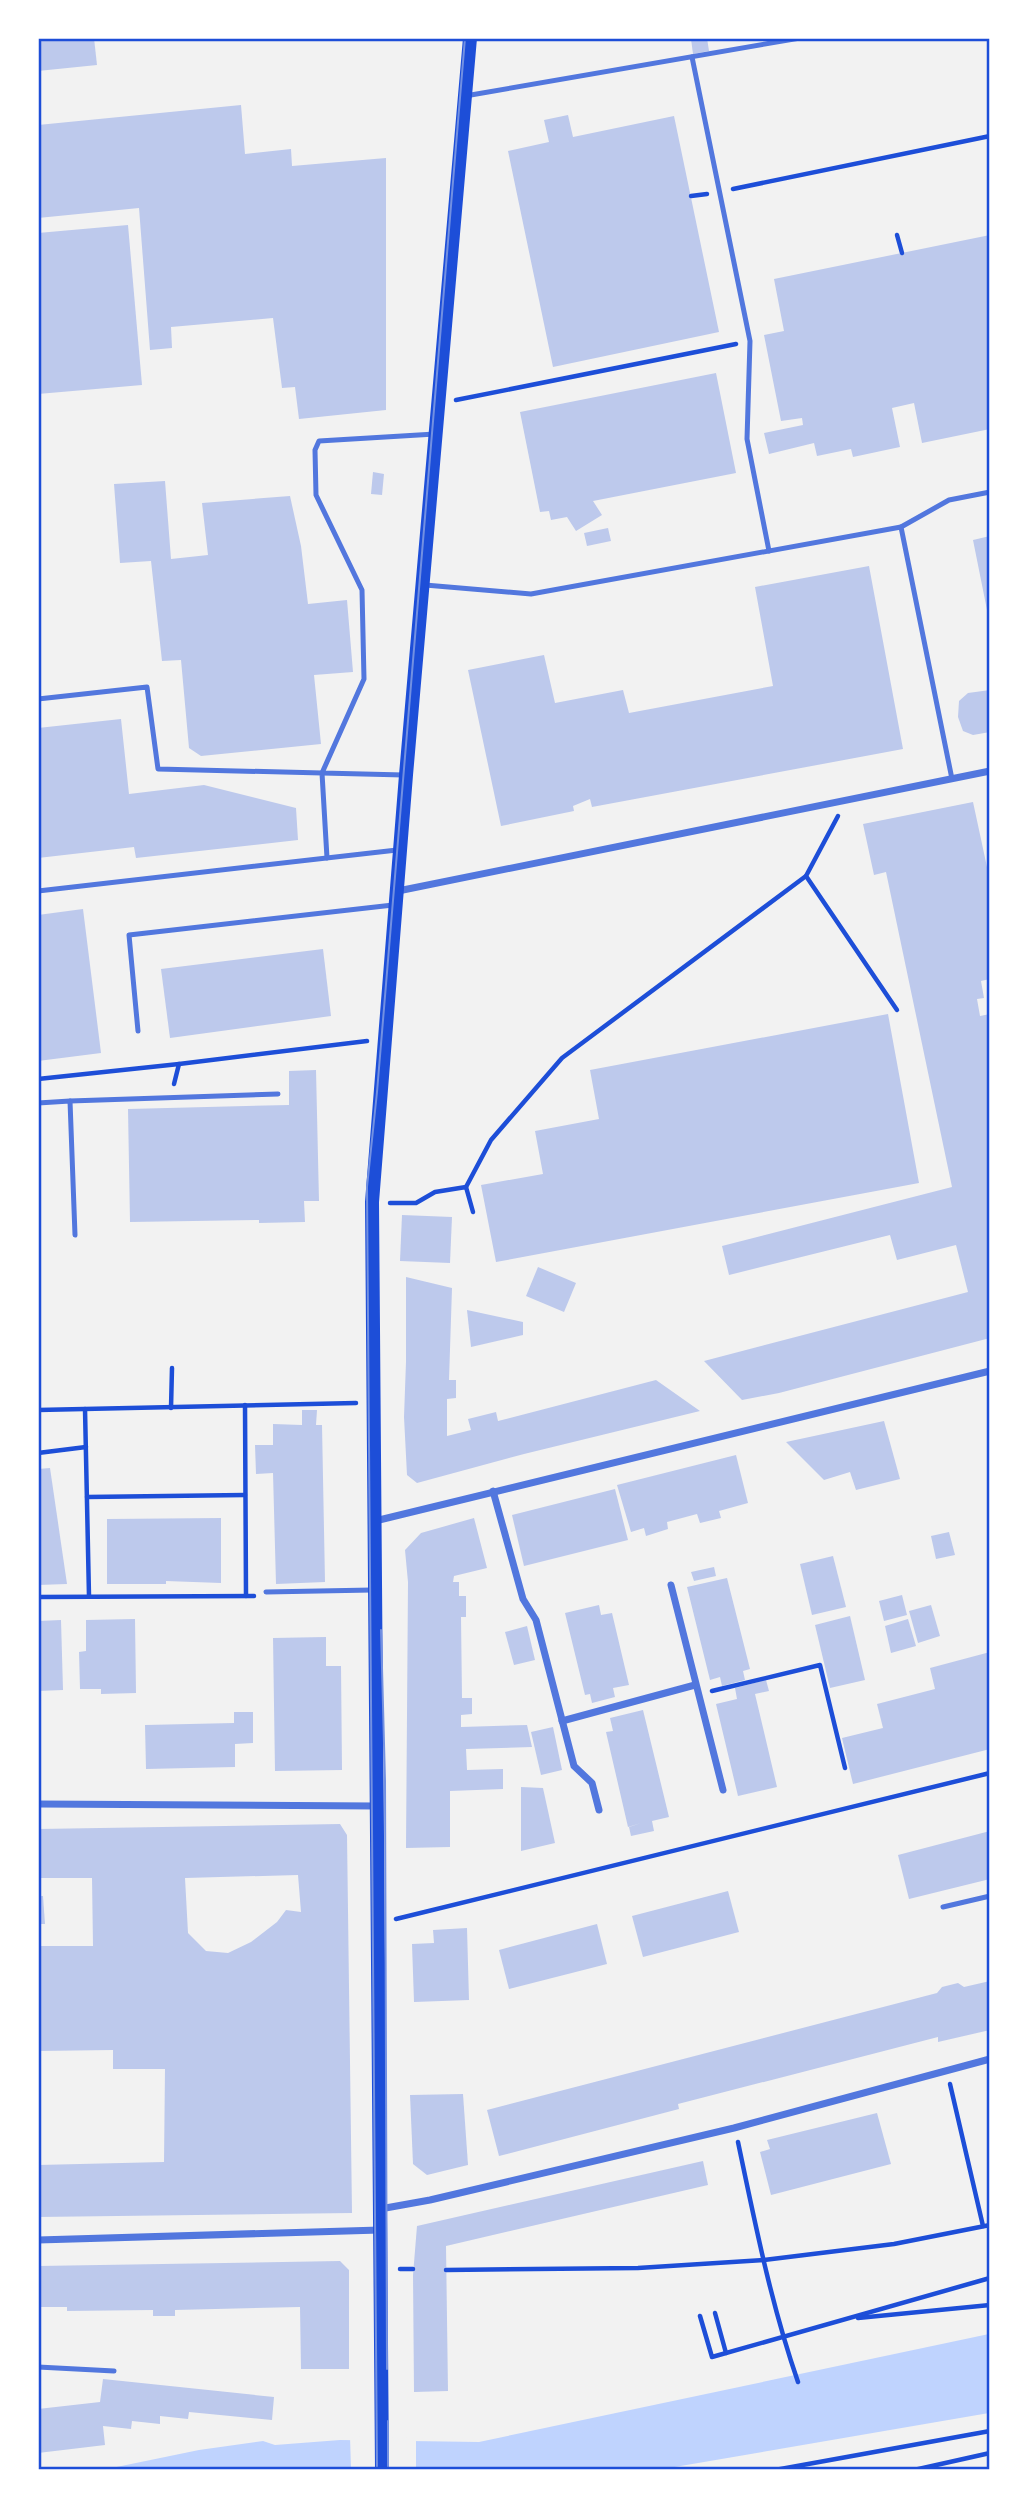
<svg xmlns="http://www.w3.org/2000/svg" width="1028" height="2508" font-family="Mulish,sans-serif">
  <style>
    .water { fill: #bfd3fe }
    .pier { fill: #f2f2f2 }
    .building { fill: #bdc9ec; fill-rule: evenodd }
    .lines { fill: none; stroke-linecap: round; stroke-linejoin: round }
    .path { stroke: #1d4ed8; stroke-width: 4.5 }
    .service { stroke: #5277de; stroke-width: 5 }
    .minor { stroke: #5277de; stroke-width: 7 }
    .secondary { stroke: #1d4ed8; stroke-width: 14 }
    .tram { stroke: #7290e2; stroke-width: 2 }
    .neatline { fill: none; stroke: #1d4ed8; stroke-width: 2.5 }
  </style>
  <rect width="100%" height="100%" fill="#f2f2f2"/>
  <path class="water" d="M989,2334V2413L663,2469L102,2470L199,2450L263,2441L275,2445L340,2440L479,2442Z"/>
  <path class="pier" d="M350,2436L416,2438V2469H351Z"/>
  <g class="building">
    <path d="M38,38H94L97,65L38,71Z"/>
    <path d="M707,38L709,51L693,54L691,39Z"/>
    <path d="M241,105L245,154L291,149L292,166L386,158V410L299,419L295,387L282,388L273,318L171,327L172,348L150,350L139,208L38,218V125Z"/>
    <path d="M568,115L573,137L674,116L719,332L553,367L508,151L549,142L544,120Z"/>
    <path d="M128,225L142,385L38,394V233Z"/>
    <path d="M990,235V429L922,443L914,403L892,408L900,447L853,457L851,449L817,456L814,443L769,454L764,433L803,425L802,418L781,421L764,335L784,331L774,279Z"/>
    <path d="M716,373L736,473L593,501L602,515L576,531L567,517L551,520L549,511L540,512L520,412Z"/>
    <path d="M373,472L384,474L382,495L371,494Z"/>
    <path d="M165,481L171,559L208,555L202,503L290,496L301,546L308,604L347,600L353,672L314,675L321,744L201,756L189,748L181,660L162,661L151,561L120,563L114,484Z"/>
    <path d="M608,528L611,541L587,546L584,533Z"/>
    <path d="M990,536V615H988L973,540Z"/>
    <path d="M869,566L903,749L592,807L590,799L573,806L574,811L501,826L468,670L544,655L555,703L623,690L629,713L773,686L755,587Z"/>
    <path d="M990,690V732L973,735L963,731L958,717L959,701L968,693Z"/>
    <path d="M121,719L129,794L204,785L296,808L298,840L136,858L134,847L38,858V728Z"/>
    <path d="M973,802L990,881V979L981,981L984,998L977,999L980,1016L990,1014V1338L779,1393L742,1400L704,1361L968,1292L956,1245L897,1260L890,1235L729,1275L722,1246L952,1187L886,872L874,875L863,824Z"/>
    <path d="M83,909L101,1053L38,1061V915Z"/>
    <path d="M323,949L331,1016L170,1038L161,969Z"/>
    <path d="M888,1014L919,1183L496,1262L481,1185L543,1174L535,1131L599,1119L590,1070Z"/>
    <path d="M316,1070L319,1201H304L305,1222L259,1223V1220L130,1222L128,1109L289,1105V1071Z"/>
    <path d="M402,1215L452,1217L450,1263L400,1261Z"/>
    <path d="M538,1267L576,1283L564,1312L526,1296Z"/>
    <path d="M406,1277L452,1288L449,1380H456V1398L447,1399V1436L471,1430L468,1419L496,1412L498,1421L656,1380L700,1411L524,1454L417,1483L407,1475L404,1417L406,1362Z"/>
    <path d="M467,1310L523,1322V1335L471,1347Z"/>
    <path d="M302,1410H317L316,1425H322L325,1582L276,1584L273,1473L256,1474L255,1445H273V1424L302,1425Z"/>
    <path d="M884,1421L900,1479L856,1490L850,1472L824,1480L786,1442Z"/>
    <path d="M736,1455L748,1503L719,1511L721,1518L700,1523L697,1514L667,1522L668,1529L646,1536L644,1528L631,1532L617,1485Z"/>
    <path d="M50,1468L67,1584L38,1585V1469Z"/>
    <path d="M615,1489L628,1540L524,1566L512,1515Z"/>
    <path d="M221,1518V1583L166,1581V1584H107V1519Z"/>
    <path d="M474,1518L487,1568L454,1576L453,1582H459V1596H466V1617H461L462,1698H472V1714L461,1715V1727L527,1725L532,1747L466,1749L467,1770L503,1769V1789L450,1791V1847L406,1848L408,1582L405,1550L421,1533Z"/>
    <path d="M949,1532L955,1555L936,1559L931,1536Z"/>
    <path d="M833,1556L846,1607L812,1615L800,1564Z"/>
    <path d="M714,1567L716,1576L694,1581L691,1572Z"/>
    <path d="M727,1578L750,1669L743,1671L745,1680L722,1686L720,1677L710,1680L687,1587Z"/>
    <path d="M902,1595L907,1615L884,1621L879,1601Z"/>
    <path d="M599,1605L601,1615L612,1613L629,1685L613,1688L615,1697L592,1703L590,1694L585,1695L565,1613Z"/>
    <path d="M931,1605L940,1636L918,1643L909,1611Z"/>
    <path d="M850,1616L865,1680L830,1688L815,1625Z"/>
    <path d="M135,1619L136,1693L101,1694V1689H80L79,1652L86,1651V1620Z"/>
    <path d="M908,1619L916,1646L891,1653L885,1626Z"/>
    <path d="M61,1620L63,1690L38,1691V1621Z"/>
    <path d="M527,1626L535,1660L514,1665L505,1632Z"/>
    <path d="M326,1637V1666H341L342,1770L275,1771L273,1638Z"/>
    <path d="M990,1652V1749L853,1784L842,1738L883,1728L877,1704L935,1689L930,1668Z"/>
    <path d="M766,1680L769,1691L755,1694L777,1787L738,1796L716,1704L737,1699L735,1688Z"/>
    <path d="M643,1710L669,1817L652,1821L654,1831L631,1836L629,1827L641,1823L628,1827L606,1732L613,1731L610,1718Z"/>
    <path d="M234,1712H253V1743L235,1744V1767L146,1769L145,1725L234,1723Z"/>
    <path d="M553,1727L562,1770L541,1775L531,1732Z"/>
    <path d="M521,1787L543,1788L555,1843L521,1851Z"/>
    <path d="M340,1824L347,1835L352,2213L38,2217V2165L164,2162L165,2069H113V2050L38,2051V1946H93L92,1878H38V1829ZM298,1875L301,1912L286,1910L277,1922L251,1942L228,1953L206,1951L188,1933L185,1878Z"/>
    <path d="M990,1831V1879L909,1899L898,1855Z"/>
    <path d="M728,1891L739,1932L643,1957L632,1916Z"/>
    <path d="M38,1896H43L45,1924H38Z"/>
    <path d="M597,1924L607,1964L509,1989L499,1950Z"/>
    <path d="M467,1928L469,2000L414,2002L412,1944L434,1943L433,1930Z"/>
    <path d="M990,1981V2030L938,2042V2037L880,2052L678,2104L679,2109L499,2156L487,2110L937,1993L942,1987L958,1983L964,1987Z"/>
    <path d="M463,2094L468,2165L427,2175L413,2164L410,2095Z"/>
    <path d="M877,2113L891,2164L771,2195L760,2152L770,2149L767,2140Z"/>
    <path d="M703,2161L708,2185L446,2246L448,2391L414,2392L413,2275L417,2226Z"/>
    <path d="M340,2261L349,2270V2369H301L300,2307L175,2310V2316H153V2310L67,2311V2307H38V2266Z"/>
    <path d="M103,2379L274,2397L272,2420L189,2412L188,2419L160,2416V2424L132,2421L131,2429L103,2426L105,2445L38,2453V2409L100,2402Z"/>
  </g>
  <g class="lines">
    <g class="path">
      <path d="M733,189L990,136"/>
      <path d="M691,196L707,194"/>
      <path d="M897,235L902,253"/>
      <path d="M456,400L736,344"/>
      <path d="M838,816L806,876L897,1010"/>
      <path d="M38,1079L179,1064L367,1041"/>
      <path d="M174,1084L179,1064"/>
      <path d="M466,1187L491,1140L562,1058L806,876"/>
      <path d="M390,1203H416L435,1192L466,1187L473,1212"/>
      <path d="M245,1405L246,1596"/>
      <path d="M171,1408L172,1368"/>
      <path d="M85,1409L89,1596"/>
      <path d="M38,1410L356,1403"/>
      <path d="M38,1453L86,1447"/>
      <path d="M87,1497L245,1495"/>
      <path d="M38,1597L254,1596"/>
      <path d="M712,1691L820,1665L845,1768"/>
      <path d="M396,1919L990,1773"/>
      <path d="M950,2084L983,2226"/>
      <path d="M738,2142C755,2223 771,2304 798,2382"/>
      <path d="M400,2269H413"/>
      <path d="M446,2270L638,2268L764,2260L894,2244L990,2225"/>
      <path d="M715,2313L726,2353"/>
      <path d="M700,2316L712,2357L990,2278"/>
      <path d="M858,2318L990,2305"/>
      <path d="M775,2470L990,2431"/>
      <path d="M914,2470L990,2453"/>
    </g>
    <g class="service">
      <path d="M692,57L750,341L747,439L769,551"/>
      <path d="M465,96L800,38"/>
      <path d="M901,527L949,500L990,492"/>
      <path d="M425,585L531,594L901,527L952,779"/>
      <path d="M38,699L147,687L158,769L322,773L327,858"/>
      <path d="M404,775L322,773L364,679L362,590L316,495L315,450L319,441L435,434"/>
      <path d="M38,891L397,850"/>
      <path d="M138,1031L129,935L393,905"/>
      <path d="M70,1101L278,1094"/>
      <path d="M38,1103L70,1101L75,1235"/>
      <path d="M266,1592L372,1590"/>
      <path d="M943,1907L990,1896"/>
      <path d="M38,2367L114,2371"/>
    </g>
    <g class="minor">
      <path d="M398,891L990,771"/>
      <path d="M493,1491L523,1599L536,1620L574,1766L592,1783L599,1810"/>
      <path d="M375,1521L990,1371"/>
      <path d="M671,1585L723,1790"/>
      <path d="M562,1721L695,1685"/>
      <path d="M38,1804L376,1806"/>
      <path d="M380,2209L430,2200L734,2128L990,2059"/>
      <path d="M38,2240L380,2230"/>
    </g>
    <path class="secondary" d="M382,2470L372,1202L406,775L470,38"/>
    <g class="tram">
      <path d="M381,1630L385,1781L387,2369"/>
      <path d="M388,2421V2470"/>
      <path d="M377,2470L367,1187L377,1092L465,38"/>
    </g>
  </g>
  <rect width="1028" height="2508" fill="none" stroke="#ffffff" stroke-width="80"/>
  <rect x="40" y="40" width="948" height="2428" class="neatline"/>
</svg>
